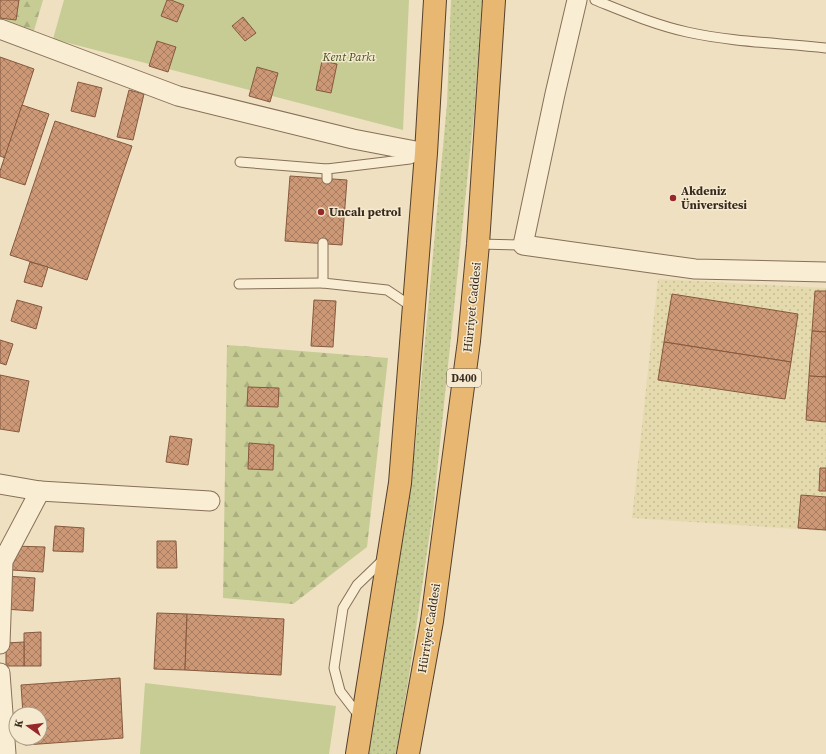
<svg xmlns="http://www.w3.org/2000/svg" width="826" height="754" font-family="'Source Serif 4',serif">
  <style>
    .farmland { fill: url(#farmland-dots) }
    .grass { fill: url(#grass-dots) }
    .forest { fill: url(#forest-firs) }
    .park { fill: #c6cc94 }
    .building { fill: url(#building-cross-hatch); stroke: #86593e }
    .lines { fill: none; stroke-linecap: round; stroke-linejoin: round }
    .service-casing { stroke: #877058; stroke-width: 11 }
    .minor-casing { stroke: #877058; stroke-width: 21 }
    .trunk-casing { stroke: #553f2d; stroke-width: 24 }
    .service { stroke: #f9edd3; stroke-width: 9 }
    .minor { stroke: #f9edd3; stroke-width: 19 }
    .trunk { stroke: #e8b873; stroke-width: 22 }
    .poi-dot { fill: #96282a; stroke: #f5ead0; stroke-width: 1.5 }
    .labels { text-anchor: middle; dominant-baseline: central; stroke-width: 3; stroke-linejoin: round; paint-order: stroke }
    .shield { fill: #f5ead0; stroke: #706353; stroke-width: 1 }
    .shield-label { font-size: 11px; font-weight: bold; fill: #37291d }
    .park-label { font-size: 12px; font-style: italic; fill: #485323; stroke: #f5ead0 }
    .poi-label { font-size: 12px; font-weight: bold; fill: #37291d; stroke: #f5ead0; text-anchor: start }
    .street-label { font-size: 12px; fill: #37291d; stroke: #f5ead0 }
  </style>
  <defs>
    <pattern id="farmland-dots" width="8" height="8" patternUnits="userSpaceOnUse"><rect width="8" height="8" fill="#e4daae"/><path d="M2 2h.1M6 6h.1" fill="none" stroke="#c4bb95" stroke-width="1.8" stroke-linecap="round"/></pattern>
    <pattern id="grass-dots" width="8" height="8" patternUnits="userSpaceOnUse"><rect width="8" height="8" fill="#c6cc94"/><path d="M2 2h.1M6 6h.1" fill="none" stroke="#abaf7f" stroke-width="1.8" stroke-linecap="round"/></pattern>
    <pattern id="forest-firs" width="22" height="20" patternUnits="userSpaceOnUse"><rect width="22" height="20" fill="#c6cc94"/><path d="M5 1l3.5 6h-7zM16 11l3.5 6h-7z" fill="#abaf7f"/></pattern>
    <pattern id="building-cross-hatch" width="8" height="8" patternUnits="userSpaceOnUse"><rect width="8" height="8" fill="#cd9876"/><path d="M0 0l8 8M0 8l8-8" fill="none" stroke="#a77c60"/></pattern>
  </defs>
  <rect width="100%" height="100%" fill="#eee0c0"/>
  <path class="farmland" d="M658,279L826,288V531L632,518Z"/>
  <path class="grass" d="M451,0H482L474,114L433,511L409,676L396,754H367L415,448L447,104Z"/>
  <g class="forest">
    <path d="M0,0H43L33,34L0,29Z"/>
    <path d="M227,345L388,358L367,547L293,604L223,598Z"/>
  </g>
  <g class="park">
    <path d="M64,0H409L403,130L53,39Z"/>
    <path d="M145,683L336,706L329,754H140Z"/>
  </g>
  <g class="building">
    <path d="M0,0H19L16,20L0,18Z"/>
    <path d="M167,0H171L184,5L177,22L161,16Z"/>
    <path d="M243,17L256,33L245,41L232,26Z"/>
    <path d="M157,41L176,47L168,72L149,66Z"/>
    <path d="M0,57L34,69L5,158L0,156Z"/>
    <path d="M322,61L337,64L331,93L316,90Z"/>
    <path d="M257,67L278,73L270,102L249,96Z"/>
    <path d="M78,82L102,88L95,117L71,111Z"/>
    <path d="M129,90L144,94L133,140L117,137Z"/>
    <path d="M22,105L49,114L25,185L0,177V171Z"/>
    <path d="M55,121L132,146L87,280L10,255Z"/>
    <path d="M290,176L347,180L342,245L285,241Z"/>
    <path d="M30,262L48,267L42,287L24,282Z"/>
    <path d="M815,291H826V332L812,331Z"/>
    <path d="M672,294L798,314L791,362L664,342Z"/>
    <path d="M17,300L42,307L36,329L11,321Z"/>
    <path d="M314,300L336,301L333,347L311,346Z"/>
    <path d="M812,331L826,332V377L809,376Z"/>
    <path d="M0,340L13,344L6,365L0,363Z"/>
    <path d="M664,342L791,362L785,399L658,380Z"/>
    <path d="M0,375L29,381L19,432L0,429Z"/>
    <path d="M809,376L826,377V422L806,420Z"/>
    <path d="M248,387L279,388L278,407L247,406Z"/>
    <path d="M170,436L192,439L188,465L166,462Z"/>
    <path d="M249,443L274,445L273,470L248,469Z"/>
    <path d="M820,468H826V491H819Z"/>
    <path d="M801,495L826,497V530L798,528Z"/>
    <path d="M55,526L84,528L83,552L53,551Z"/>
    <path d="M157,541H176L177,568H157Z"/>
    <path d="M14,546L45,547L43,572L12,570Z"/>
    <path d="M6,576L35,578L33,611L5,609Z"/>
    <path d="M157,613L187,614L185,670L154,669Z"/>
    <path d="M187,614L284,619L281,675L185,670Z"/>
    <path d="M41,632V666H24V633Z"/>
    <path d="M24,642V666H6V643Z"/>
    <path d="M120,678L123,738L25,745L24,738H40V714H23L21,685Z"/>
  </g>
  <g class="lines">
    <g class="service-casing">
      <g id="service">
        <path d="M595,0C625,12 655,25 687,32C732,42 780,43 826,48"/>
        <path d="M240,162L327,169"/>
        <path d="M327,179V169L410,159L417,156"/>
        <path d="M323,243V283L387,290L414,308"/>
        <path d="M478,244L523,245"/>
        <path d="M239,284L323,283"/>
        <path d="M360,717L340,691L334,668L343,608L357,585L384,559"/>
      </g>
    </g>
    <g class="minor-casing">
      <g id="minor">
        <path d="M577,0L555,94L523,245L695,269L826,272"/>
        <path d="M0,29L178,96L353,139L426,153"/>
        <path d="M0,484L40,491L210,501"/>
        <path d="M0,644L3,561L40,491"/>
        <path d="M0,673L6,754"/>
      </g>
    </g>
    <g class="trunk-casing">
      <g id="trunk">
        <path d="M357,754L400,483L426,153L435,0"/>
        <path d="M408,754L432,621L469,341L478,244L494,0"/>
      </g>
    </g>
    <use href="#service" class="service"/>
    <use href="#minor" class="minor"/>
    <use href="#trunk" class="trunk"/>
  </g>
  <g class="poi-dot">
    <circle cx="673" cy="198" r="4"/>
    <circle cx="321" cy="212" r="4"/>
  </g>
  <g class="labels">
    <rect class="shield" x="447" y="369" width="34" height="18" rx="3"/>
    <g class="shield-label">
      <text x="464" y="378">D400</text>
    </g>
    <g class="park-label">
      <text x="349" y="57">Kent Parkı</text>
    </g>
    <g class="poi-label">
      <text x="681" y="191">Akdeniz<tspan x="681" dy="14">Üniversitesi</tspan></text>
      <text x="329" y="212">Uncalı petrol</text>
    </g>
    <g class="street-label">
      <text transform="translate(472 307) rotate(-84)">Hürriyet Caddesi</text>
      <text transform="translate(429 628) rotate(-81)">Hürriyet Caddesi</text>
    </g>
  </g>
  <g transform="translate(28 726) rotate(284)"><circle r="19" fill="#f5ead0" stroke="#a99d88"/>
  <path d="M0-3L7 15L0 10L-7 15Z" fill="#96282a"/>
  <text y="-6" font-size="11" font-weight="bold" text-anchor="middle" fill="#37291d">K</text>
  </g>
</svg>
